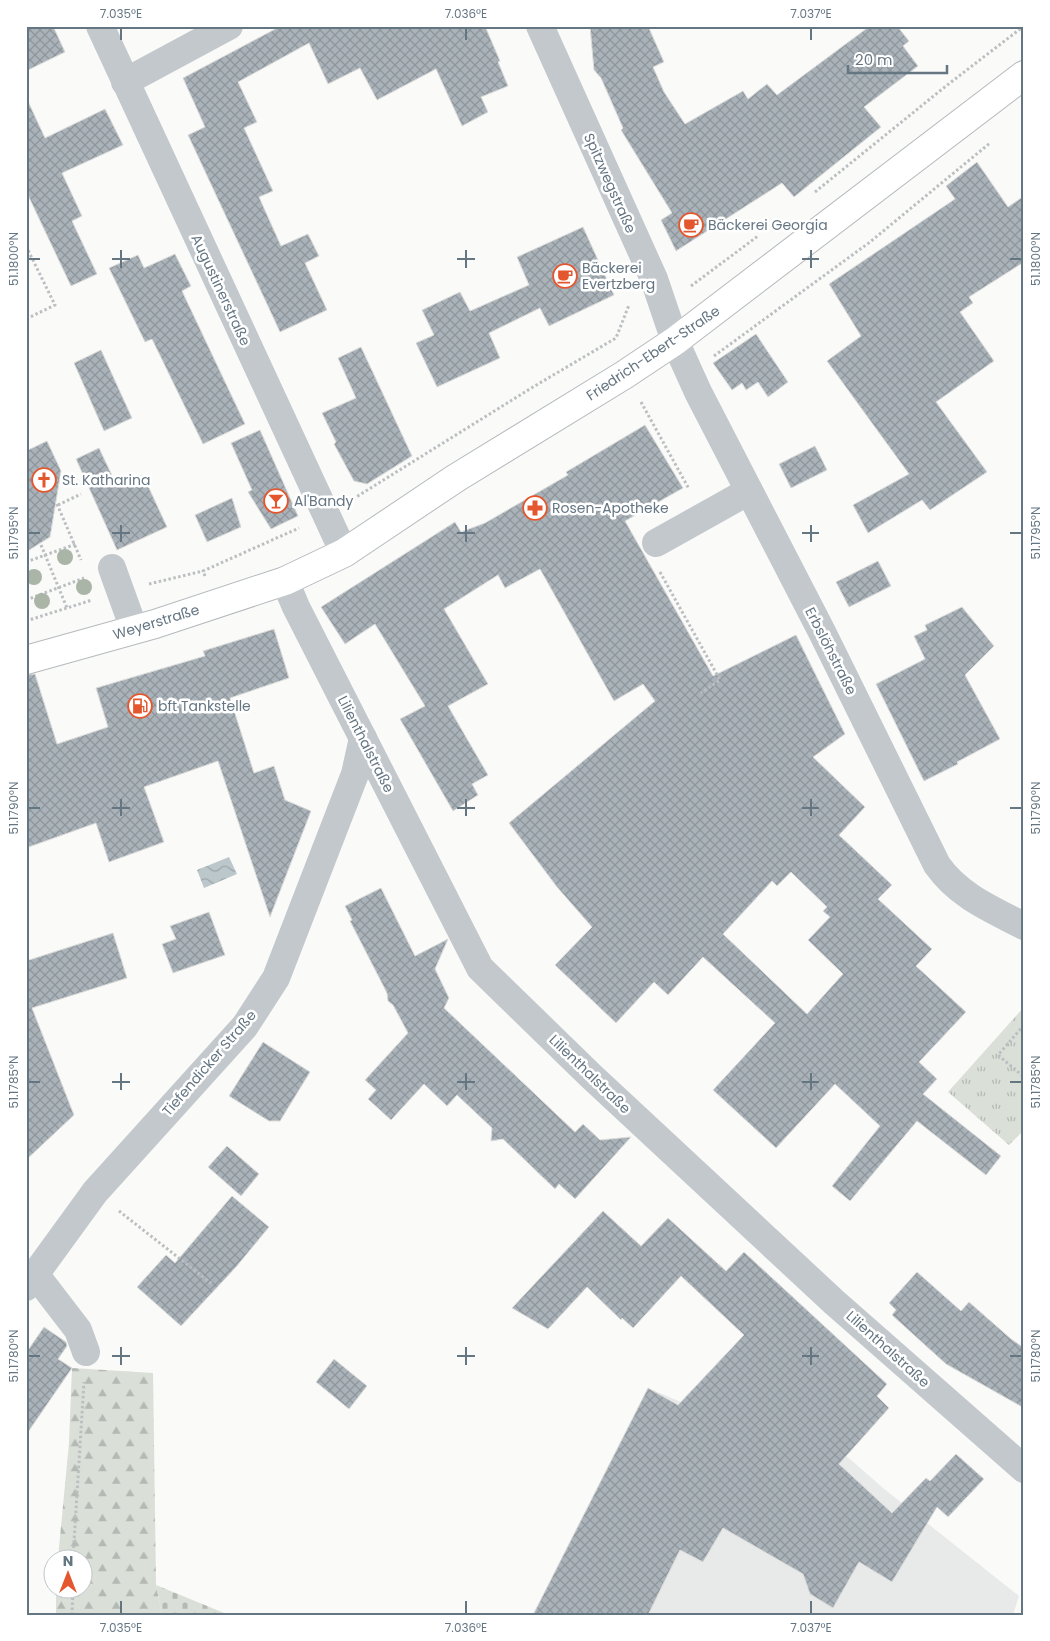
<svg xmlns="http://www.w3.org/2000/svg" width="1050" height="1641" font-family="Poppins,sans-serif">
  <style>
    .built { fill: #e8e9e9 }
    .grass { fill: url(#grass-tufts) }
    .forest { fill: url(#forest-firs) }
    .cemetery { fill: url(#cemetery-stones) }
    .water { fill: url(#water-waves) }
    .building { fill: url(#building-cross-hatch); stroke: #dcdcda; fill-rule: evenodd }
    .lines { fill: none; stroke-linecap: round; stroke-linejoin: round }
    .major-casing { stroke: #b5babe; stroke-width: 30 }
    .path { stroke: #bbbfc2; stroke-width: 3; stroke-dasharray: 2.5 2.5; stroke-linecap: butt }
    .minor { stroke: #c3c8cc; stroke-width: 28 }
    .major { stroke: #fff; stroke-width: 28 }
    .tree { fill: #aab4a7 }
    .ticks { fill: none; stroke: #657683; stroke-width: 2 }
    .labels { text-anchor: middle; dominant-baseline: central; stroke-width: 5; stroke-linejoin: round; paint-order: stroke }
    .street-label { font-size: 14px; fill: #657683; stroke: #fff }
    .poi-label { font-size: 14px; fill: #657683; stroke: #fff; text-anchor: start }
    .neatline { fill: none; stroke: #657683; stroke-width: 2 }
    .ticks-label { font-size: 12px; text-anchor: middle; fill: #657683 }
  </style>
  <defs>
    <pattern id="grass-tufts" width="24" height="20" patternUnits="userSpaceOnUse" patternTransform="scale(1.25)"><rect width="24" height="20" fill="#dadfd7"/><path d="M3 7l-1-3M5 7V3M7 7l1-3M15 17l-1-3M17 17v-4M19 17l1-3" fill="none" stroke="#b4b9b4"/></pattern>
    <pattern id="forest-firs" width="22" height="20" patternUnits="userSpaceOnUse" patternTransform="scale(1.25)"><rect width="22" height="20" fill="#dadfd7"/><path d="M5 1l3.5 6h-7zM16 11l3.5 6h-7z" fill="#b4b9b4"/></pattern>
    <pattern id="cemetery-stones" width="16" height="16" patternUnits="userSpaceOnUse" patternTransform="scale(1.25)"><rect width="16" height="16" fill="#dadfd7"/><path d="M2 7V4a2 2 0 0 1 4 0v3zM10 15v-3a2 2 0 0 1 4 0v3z" fill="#b4b9b4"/></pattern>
    <pattern id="water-waves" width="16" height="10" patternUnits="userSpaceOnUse" patternTransform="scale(1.25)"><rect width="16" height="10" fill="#bbc7cb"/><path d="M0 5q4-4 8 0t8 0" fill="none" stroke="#9ca6aa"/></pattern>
    <pattern id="building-cross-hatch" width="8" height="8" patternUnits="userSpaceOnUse" patternTransform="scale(1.25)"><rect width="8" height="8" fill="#aab3b9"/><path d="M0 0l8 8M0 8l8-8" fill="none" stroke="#8e969c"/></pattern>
  </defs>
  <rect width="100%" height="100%" fill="#fafaf8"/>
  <path class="built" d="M648,1388L733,1424H810L883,1488L1019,1596L1013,1615H533Z"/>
  <path class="grass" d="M1024,1007V1130L1009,1145L948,1092Z"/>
  <path class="forest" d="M72,1368L153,1373L156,1585L162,1615H56V1589L82,1588V1558H58L69,1443Z"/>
  <path class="cemetery" d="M156,1585L229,1615H162Z"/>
  <path class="water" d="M229,857L237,874L204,888L197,870Z"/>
  <g class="building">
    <path d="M26,26H53L65,52L26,71Z"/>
    <path d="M281,26H485L500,61L498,62L508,86L481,97L488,112L462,126L436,69L377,100L360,68L328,84L309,43L238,82L257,122L244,128L273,191L259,197L281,246L308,234L319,256L305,263L327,310L280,332L188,135L205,127L183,78Z"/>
    <path d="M590,26H648L664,62L653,67L664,92L685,124L743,91L748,99L767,84L777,95L870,26H897L909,41L903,46L918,66L864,107L881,127L794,197L782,183L676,251L661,220L672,213L621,130L623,128L601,78L594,70Z"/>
    <path d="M26,97L45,138L105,109L123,145L62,173L82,216L72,221L97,274L71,286L26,191Z"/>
    <path d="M977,162L1008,207L1024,196V262L969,297L973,303L960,312L994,361L936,402L987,472L930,510L922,500L868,533L853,505L909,474L827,361L861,336L829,284L955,199L946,186Z"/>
    <path d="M583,227L614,295L549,326L540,308L489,333L500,358L437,387L416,343L434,335L422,310L460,292L470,311L529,285L517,257Z"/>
    <path d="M175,254L191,286L182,291L245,424L203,444L152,339L145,342L109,268L138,255L144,268Z"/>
    <path d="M756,334L788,382L768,397L758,382L746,390L742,383L732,390L713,363Z"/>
    <path d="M361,347L412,456L367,484L354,481L334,444L336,442L322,413L356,398L338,358Z"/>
    <path d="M101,350L132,418L104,431L74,363Z"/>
    <path d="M645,425L683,488L625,521L713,676L796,635L845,734L813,757L865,807L839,835L892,885L878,899L932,949L916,966L966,1012L919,1062L937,1079L923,1094L1001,1156L986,1175L917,1121L850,1201L832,1186L880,1126L835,1084L776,1148L713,1090L775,1023L703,957L668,995L654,982L616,1023L555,965L592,927L557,887L509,823L655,701L643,684L614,701L540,569L505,588L498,575L444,609L488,684L448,706L488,775L472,784L478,795L453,811L400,719L425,706L375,624L345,644L321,607L455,522L461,532L485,523L568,475L566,472ZM791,872L827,907L823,911L830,917L808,940L843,974L807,1014L723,934L772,881L777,886Z"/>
    <path d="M260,430L298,516L271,529L248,492L252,490L231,443Z"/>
    <path d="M47,441L61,471L50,537L26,552V451Z"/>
    <path d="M815,446L827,470L791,488L779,464Z"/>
    <path d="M99,448L117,486L143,475L167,527L117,550L76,459Z"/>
    <path d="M232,498L241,527L207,542L195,515Z"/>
    <path d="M878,561L891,586L849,607L836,582Z"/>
    <path d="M962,607L994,646L965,675L1000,739L957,762L958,764L924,781L876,684L925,659L914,636L927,630L925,625Z"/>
    <path d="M274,629L289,678L230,698L254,773L274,766L285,800L311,811L270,917L218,761L144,787L164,842L109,862L96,823L26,848V675L35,674L57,744L108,727L96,688L205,656L203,651Z"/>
    <path d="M381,888L415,956L448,939L435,969L449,998L444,1008L575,1132L583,1124L600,1140L631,1137L575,1199L559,1184L555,1189L503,1139L491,1141L492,1128L457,1095L447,1106L424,1084L391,1120L368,1099L376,1090L365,1080L408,1033L393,1005L388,1001L387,993L350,921L352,920L345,906Z"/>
    <path d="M209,912L225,955L173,973L162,944L176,939L170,926Z"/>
    <path d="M113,933L127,978L32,1008L74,1115L26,1160V961Z"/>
    <path d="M263,1042L310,1072L280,1121H269L229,1096Z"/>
    <path d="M227,1146L259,1174L241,1196L208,1167Z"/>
    <path d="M232,1196L269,1227L236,1267L181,1326L137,1287L166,1255L175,1263Z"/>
    <path d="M603,1211L641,1246L668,1218L726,1271L744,1252L887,1384L877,1396L889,1408L839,1464L892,1513L926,1478L930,1481L956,1454L984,1479L948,1517L937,1507L892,1582L859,1562L833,1608L810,1594L803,1574L723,1528L703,1562L680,1550L648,1615H533L648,1388L678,1405L744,1335L681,1276L633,1328L622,1318L621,1320L587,1287L548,1329L512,1308Z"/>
    <path d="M917,1272L961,1311L969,1302L1011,1339L1024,1348V1408L946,1364L892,1315L896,1310L889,1303Z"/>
    <path d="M44,1327L66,1342L67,1346L58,1359L72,1368L26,1435V1353Z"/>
    <path d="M334,1359L367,1386L349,1409L316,1382Z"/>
  </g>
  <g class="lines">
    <g class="major-casing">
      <path id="major" d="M26,660L155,624L285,581L344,553L456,478L624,375L675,341L1024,75"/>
    </g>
    <g class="path">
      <path d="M815,192L946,86L1024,26"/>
      <path d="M26,246L55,305L26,319"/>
      <path d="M691,286L758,236"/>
      <path d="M714,356L870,242L990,143"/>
      <path d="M641,402L689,489"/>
      <path d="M353,499L533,387L616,338L629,305"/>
      <path d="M57,504L81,560"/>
      <path d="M58,505L81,494"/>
      <path d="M41,545L67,608"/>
      <path d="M26,562L76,544"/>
      <path d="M660,572L720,680L701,693"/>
      <path d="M205,576L203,571L299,528"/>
      <path d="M149,584L203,571"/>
      <path d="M26,600L84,578"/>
      <path d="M26,621L92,600"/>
      <path d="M1024,1025L998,1055L1024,1077"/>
      <path d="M119,1211L212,1284"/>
      <path d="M73,1558L84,1382"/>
      <path d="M72,1615L73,1588"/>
    </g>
    <g class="minor">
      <path d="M100,26L344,553"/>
      <path d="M540,26L654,279L675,341L698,392L822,632L937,865C959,896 991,909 1024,926"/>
      <path d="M125,82L229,26"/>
      <path d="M656,543L749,491"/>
      <path d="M112,568L134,629"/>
      <path d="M285,581L296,607L480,968L591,1076L834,1302L1024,1469"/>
      <path d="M26,1277L35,1274L78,1330L86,1352"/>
      <path d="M26,1287L95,1192L245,1026L276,978L355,774L363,738"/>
    </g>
    <use href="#major" class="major"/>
  </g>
  <g class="tree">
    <circle cx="65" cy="557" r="8"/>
    <circle cx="34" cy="577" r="8"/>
    <circle cx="84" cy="587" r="8"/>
    <circle cx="42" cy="601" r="8"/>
  </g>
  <path class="ticks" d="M121,28V40M466,28V40M811,28V40M121,250V268M466,250V268M811,250V268M28,259H40M112,259H130M457,259H475M802,259H819M1010,259H1022M121,525V542M466,525V542M811,525V542M28,533H40M112,533H130M457,533H475M802,533H819M1010,533H1022M121,799V816M466,799V816M811,799V816M28,808H40M112,808H130M457,808H475M802,808H819M1010,808H1022M121,1073V1090M466,1073V1090M811,1073V1090M28,1082H40M112,1082H130M457,1082H475M802,1082H819M1010,1082H1022M121,1347V1365M466,1347V1365M811,1347V1365M28,1356H40M112,1356H130M457,1356H475M802,1356H819M1010,1356H1022M121,1601V1614M466,1601V1614M811,1601V1614"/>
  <defs>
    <g id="cafe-ring" transform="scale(1.25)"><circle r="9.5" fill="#fff" stroke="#e4572e" stroke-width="1.5"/><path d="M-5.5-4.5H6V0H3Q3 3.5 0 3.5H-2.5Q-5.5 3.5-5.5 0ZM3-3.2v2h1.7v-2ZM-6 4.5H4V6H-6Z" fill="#e4572e"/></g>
    <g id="church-ring" transform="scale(1.25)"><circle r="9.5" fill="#fff" stroke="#e4572e" stroke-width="1.5"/><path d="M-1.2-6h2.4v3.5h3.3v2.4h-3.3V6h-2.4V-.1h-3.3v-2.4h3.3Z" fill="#e4572e"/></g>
    <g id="bar-ring" transform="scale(1.25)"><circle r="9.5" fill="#fff" stroke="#e4572e" stroke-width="1.5"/><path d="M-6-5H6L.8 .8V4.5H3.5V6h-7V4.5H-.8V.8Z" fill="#e4572e"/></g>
    <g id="pharmacy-ring" transform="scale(1.25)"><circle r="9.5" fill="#fff" stroke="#e4572e" stroke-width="1.5"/><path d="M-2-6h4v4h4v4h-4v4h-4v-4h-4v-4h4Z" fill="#e4572e"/></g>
    <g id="fuel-ring" transform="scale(1.25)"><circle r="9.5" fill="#fff" stroke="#e4572e" stroke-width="1.5"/><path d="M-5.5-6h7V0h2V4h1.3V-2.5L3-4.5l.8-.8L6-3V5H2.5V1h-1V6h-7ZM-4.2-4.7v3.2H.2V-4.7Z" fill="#e4572e"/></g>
  </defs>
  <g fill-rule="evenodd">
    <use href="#cafe-ring" x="691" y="225"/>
    <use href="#cafe-ring" x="565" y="276"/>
    <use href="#church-ring" x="44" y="480"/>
    <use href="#bar-ring" x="276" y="501"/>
    <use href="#pharmacy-ring" x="535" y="508"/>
    <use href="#fuel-ring" x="140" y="706"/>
  </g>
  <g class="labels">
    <g class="street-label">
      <text transform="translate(610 183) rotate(66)">Spitzwegstraße</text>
      <text transform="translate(221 290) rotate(65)">Augustinerstraße</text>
      <text transform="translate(653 353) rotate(-34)">Friedrich-Ebert-Straße</text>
      <text transform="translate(156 622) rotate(-17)">Weyerstraße</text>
      <text transform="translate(831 651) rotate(63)">Erbslöhstraße</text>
      <text transform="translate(366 744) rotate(63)">Lilienthalstraße</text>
      <text transform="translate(209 1063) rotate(-49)">Tiefendicker Straße</text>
      <text transform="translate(590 1074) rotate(44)">Lilienthalstraße</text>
      <text transform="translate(888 1349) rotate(42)">Lilienthalstraße</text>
    </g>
    <g class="poi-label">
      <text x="708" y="225">Bäckerei Georgia</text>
      <text x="582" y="268">Bäckerei<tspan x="582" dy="16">Evertzberg</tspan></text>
      <text x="62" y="480">St. Katharina</text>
      <text x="294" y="501">Al'Bandy</text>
      <text x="552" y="508">Rosen-Apotheke</text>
      <text x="158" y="706">bft Tankstelle</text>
    </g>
  </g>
  <rect width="1050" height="1641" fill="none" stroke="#ffffff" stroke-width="55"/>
  <g transform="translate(68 1574)"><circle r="24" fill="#ffffff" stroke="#c1c8cd"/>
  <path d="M0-4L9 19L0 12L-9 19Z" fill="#e4572e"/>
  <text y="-8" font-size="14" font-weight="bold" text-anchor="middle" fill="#657683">N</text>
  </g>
  <path d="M848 65v8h99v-8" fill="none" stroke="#657683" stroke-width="2.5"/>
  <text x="855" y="65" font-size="15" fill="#657683" stroke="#ffffff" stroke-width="4" paint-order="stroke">20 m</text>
  <rect x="28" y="28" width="994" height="1586" class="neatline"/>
  <g class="ticks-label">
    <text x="121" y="18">7.035°E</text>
    <text x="466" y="18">7.036°E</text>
    <text x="811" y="18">7.037°E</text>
    <text transform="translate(14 259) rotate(-90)" y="4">51.1800°N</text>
    <text transform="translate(1036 259) rotate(-90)" y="4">51.1800°N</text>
    <text transform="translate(14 533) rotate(-90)" y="4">51.1795°N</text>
    <text transform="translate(1036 533) rotate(-90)" y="4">51.1795°N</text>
    <text transform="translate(14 808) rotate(-90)" y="4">51.1790°N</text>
    <text transform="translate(1036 808) rotate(-90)" y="4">51.1790°N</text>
    <text transform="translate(14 1082) rotate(-90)" y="4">51.1785°N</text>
    <text transform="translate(1036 1082) rotate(-90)" y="4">51.1785°N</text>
    <text transform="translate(14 1356) rotate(-90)" y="4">51.1780°N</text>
    <text transform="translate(1036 1356) rotate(-90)" y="4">51.1780°N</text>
    <text x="121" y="1632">7.035°E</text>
    <text x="466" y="1632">7.036°E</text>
    <text x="811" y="1632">7.037°E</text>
  </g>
</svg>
